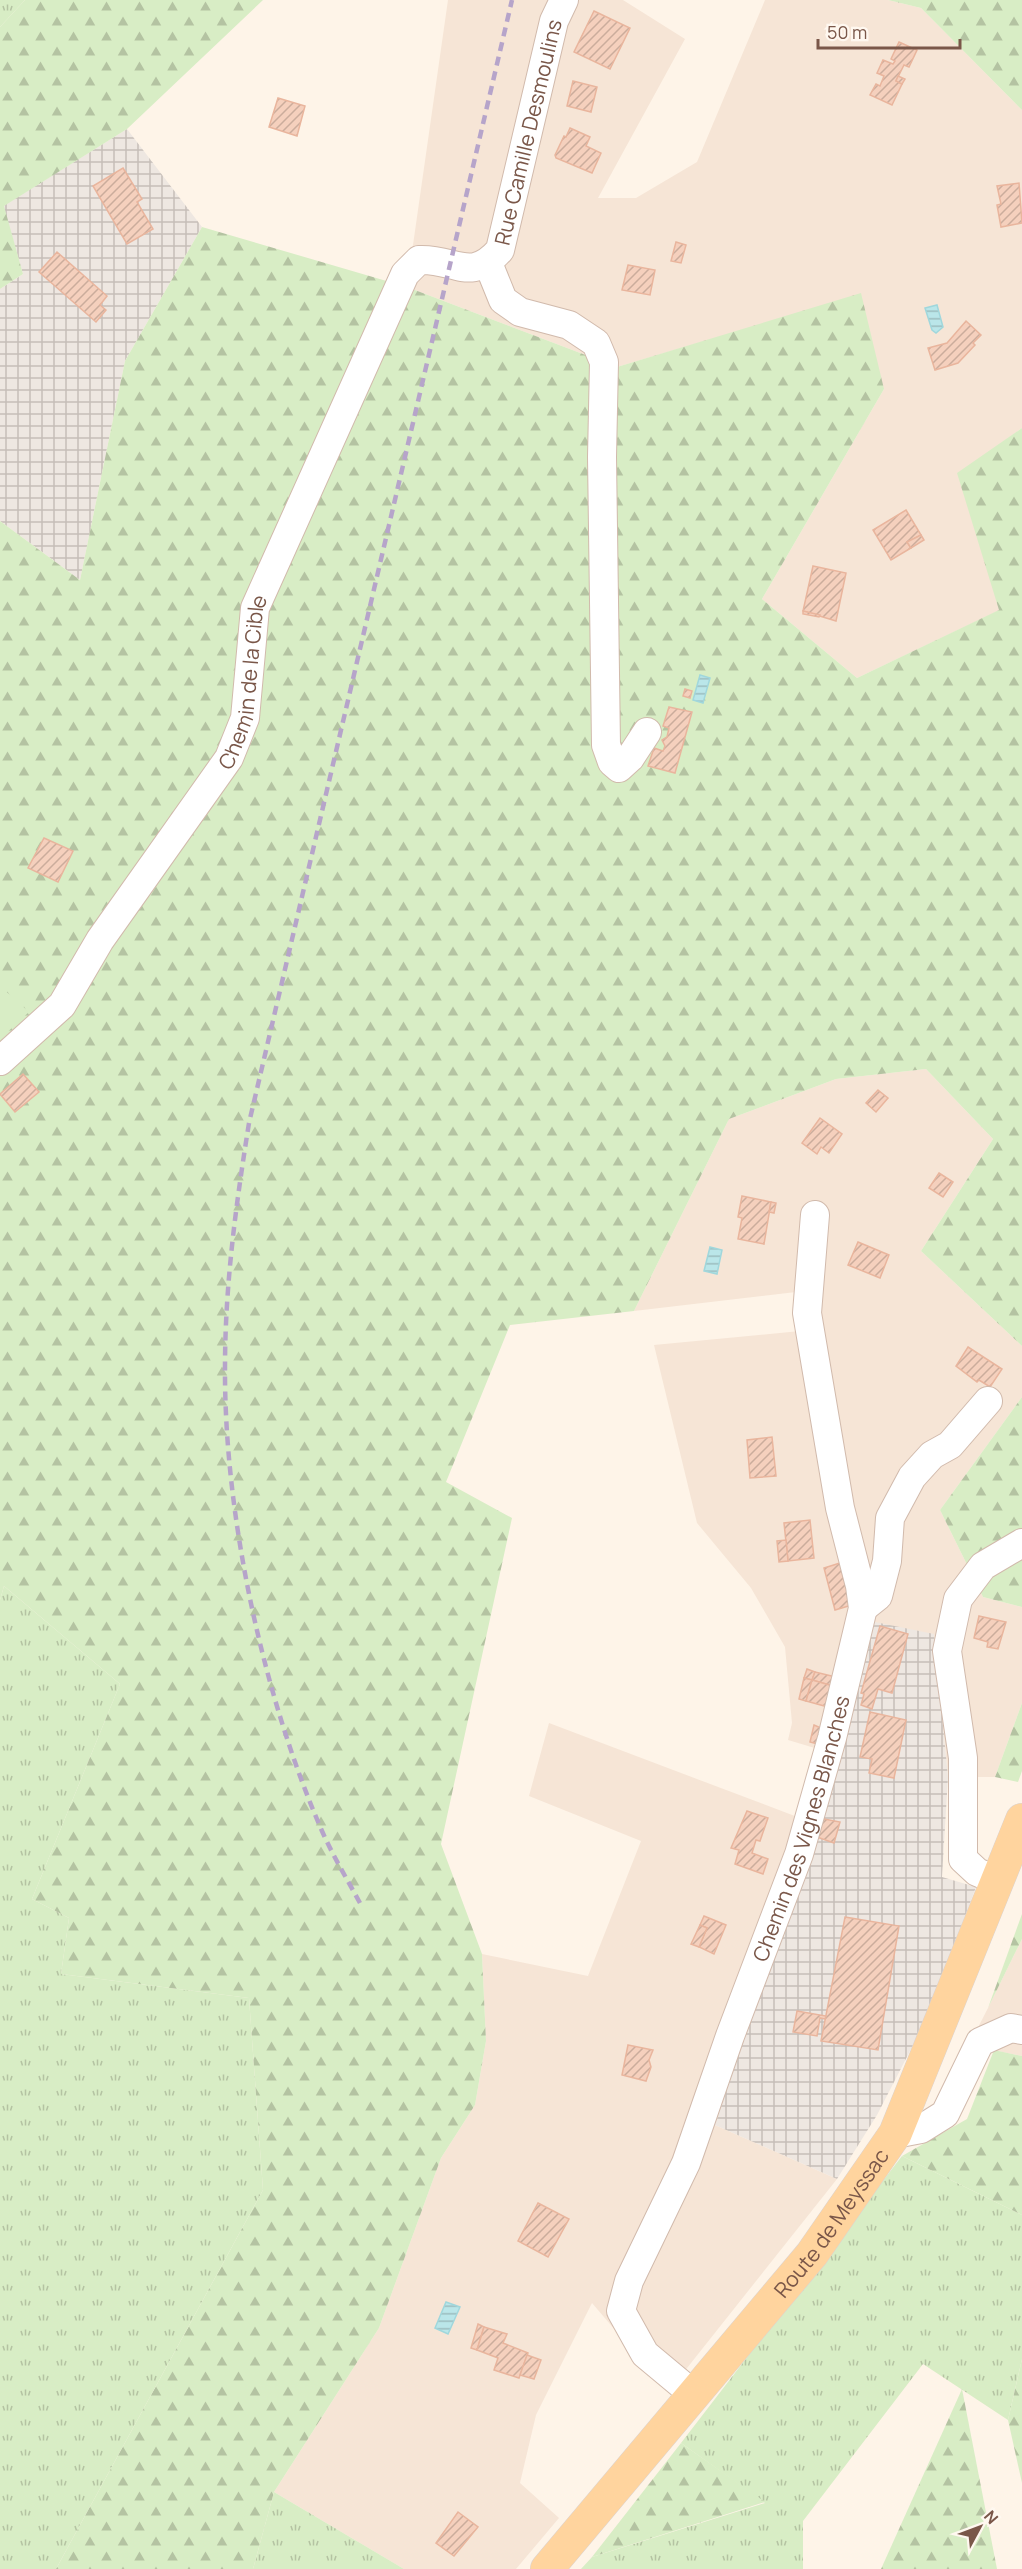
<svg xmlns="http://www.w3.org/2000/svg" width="1022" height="2569" font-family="Manrope,sans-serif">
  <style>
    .residential { fill: #f6e5d6 }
    .industrial { fill: url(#industrial-grid) }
    .grass { fill: url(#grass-tufts) }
    .forest { fill: url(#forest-firs) }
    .green { fill: #d8edc5 }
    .water { fill: url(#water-rules); stroke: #a0d7dc; stroke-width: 1.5 }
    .building { fill: url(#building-hatch); stroke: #e9b59d; stroke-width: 1.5 }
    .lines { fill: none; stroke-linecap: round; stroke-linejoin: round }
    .minor-casing { stroke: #d1baac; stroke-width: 30 }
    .major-casing { stroke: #dcd3d0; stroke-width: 34 }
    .minor { stroke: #fff; stroke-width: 28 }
    .major { stroke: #ffd49e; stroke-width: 33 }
    .rail { stroke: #b6a4ca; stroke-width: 4.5; stroke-dasharray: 9 6; stroke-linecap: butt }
    .labels { text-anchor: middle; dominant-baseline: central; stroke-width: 6; stroke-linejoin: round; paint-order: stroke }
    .street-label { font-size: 21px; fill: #7a5749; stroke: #fff8f0 }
  </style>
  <defs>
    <pattern id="industrial-grid" width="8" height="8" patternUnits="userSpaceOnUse" patternTransform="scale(1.5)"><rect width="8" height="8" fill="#eee7e1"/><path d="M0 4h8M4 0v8" fill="none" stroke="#c6beb8"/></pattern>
    <pattern id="grass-tufts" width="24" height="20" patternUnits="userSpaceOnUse" patternTransform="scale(1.5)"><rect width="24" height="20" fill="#d8edc5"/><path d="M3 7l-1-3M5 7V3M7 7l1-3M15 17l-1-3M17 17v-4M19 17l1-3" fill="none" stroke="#b4c3a2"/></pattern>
    <pattern id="forest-firs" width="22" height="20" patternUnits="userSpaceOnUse" patternTransform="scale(1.5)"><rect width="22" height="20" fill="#d8edc5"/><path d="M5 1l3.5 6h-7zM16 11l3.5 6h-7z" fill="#b4c3a2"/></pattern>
    <pattern id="water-rules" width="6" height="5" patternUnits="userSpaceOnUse" patternTransform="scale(1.5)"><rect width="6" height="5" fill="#bae6e9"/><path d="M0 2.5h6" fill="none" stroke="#9cbdbf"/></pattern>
    <pattern id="building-hatch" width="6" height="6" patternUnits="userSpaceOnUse" patternTransform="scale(1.5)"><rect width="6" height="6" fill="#f5d0bd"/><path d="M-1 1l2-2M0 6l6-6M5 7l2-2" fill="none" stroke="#cbac9c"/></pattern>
  </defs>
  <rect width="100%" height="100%" fill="#fef4e8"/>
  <g class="residential">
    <path d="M448,0H623L685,39L598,198H636L697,162L765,0H888L921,8L1022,110V428L958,474L1000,610L857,678L762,599L884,389L705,341L617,367L407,287Z"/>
    <path d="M926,1069L993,1139L921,1251L1022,1346V1397L940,1510L983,1597L1022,1607V1703L995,1777H948L934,1634L830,1778L715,2125L837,2179L668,2392L592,2303L536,2415L520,2483L559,2518L516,2569H404L274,2492L379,2328L441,2158L475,2105L486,2041L482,1954L588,1976L641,1841L529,1796L549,1723L800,1818L818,1749L788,1740L792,1723L785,1647L751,1588L697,1523L654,1345L800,1331L796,1292L634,1311L729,1119L836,1079Z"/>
    <path d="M1022,1939V2056L969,2045L988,2008Z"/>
  </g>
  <g class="industrial">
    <path d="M127,129L202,227L125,361L80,580L0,521V289L23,274L3,206Z"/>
    <path d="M870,1621L934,1634L948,1777L942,1877L976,1887L927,2018L877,2115L837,2179L715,2125L830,1778Z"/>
  </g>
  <g class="grass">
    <path d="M0,0H25L0,27Z"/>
    <path d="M4,1586L120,1684L32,1899L69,1918L61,1974L249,1998L263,2190L56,2569H0V1600Z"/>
    <path d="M902,2156L1022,2215V2359L1008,2420L923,2364L803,2521V2569H581L592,2557L765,2503L681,2443Z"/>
    <path d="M274,2492L404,2569H253Z"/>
  </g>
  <g class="forest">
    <path d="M25,0H263L127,129L4,206L23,274L0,289V27Z"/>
    <path d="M888,0H1022V110L921,8Z"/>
    <path d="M202,227L407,287L617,367L861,293L884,389L762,599L857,678L999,610L957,473L1022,428V1346L921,1251L993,1139L926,1069L836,1079L729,1119L634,1311L510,1325L446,1482L512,1518L441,1844L482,1954L486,2041L475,2105L441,2158L379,2328L274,2492L253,2569H56L263,2190L249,1998L61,1974L69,1918L32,1899L120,1684L4,1586L0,1600V521L80,580L125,361Z"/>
    <path d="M1022,1397V1607L983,1597L940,1510Z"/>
    <path d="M1022,1703V1771L1018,1782L995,1777Z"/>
    <path d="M1022,1914V1939L988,2008Z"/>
    <path d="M994,2050L1022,2056V2215L902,2156L967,2119Z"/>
    <path d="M1022,2359V2483L1008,2420Z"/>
    <path d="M962,2389L997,2569H881Z"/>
    <path d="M681,2443L765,2502L592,2557Z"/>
  </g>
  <path class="green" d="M0,986L29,1012L0,1039Z"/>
  <g class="water">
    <path d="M937,305L943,327L936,333L932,330L925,308Z"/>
    <path d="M700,675L710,678L703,703L693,700Z"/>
    <path d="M710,1247L722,1250L717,1274L704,1271Z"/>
    <path d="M446,2302L460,2307L448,2334L435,2328Z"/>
  </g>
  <g class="building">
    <path d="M594,11L630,28L610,69L574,52Z"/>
    <path d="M899,42L917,50L909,67L904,65L896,81L902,84L892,105L870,95L876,84L880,86L884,76L877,73L883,60L893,64L895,61L891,59Z"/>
    <path d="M898,76L905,79L902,84L896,81Z"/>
    <path d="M573,81L597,87L591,112L567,106Z"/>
    <path d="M278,98L305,106L297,136L269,127Z"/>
    <path d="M570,128L590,137L586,146L601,153L592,173L556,158L555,155L564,136L566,137Z"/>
    <path d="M123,168L142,199L137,202L153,229L127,244L93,186Z"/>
    <path d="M1019,183L1022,223L1001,227L997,205L1001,204L997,186Z"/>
    <path d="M676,242L686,245L681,263L671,261Z"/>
    <path d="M57,252L107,296L100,305L106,310L96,322L39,272Z"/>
    <path d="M628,265L655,270L650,295L622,290Z"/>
    <path d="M966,321L981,335L973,343L975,345L958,363L935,370L928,348L947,343Z"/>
    <path d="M906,510L921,535L907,542L911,548L891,560L873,530Z"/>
    <path d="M921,535L924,540L911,548L907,542Z"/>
    <path d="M813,566L846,573L836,621L803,611Z"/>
    <path d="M803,611L820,615L819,617L803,614Z"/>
    <path d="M685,689L692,691L690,698L683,696Z"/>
    <path d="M669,707L692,712L675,773L648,766L654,748L663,751L665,746L662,740L667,737L669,728L663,726Z"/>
    <path d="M44,838L73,851L58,882L28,868Z"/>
    <path d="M23,1074L39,1092L15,1112L0,1094Z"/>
    <path d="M878,1090L888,1098L876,1112L866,1103Z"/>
    <path d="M820,1118L842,1134L829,1153L821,1147L817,1154L802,1143Z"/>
    <path d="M939,1173L953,1182L943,1197L929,1188Z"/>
    <path d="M742,1196L771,1202L764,1244L738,1239L742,1218L738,1217Z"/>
    <path d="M771,1202L776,1203L774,1213L769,1212Z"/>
    <path d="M858,1242L889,1255L880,1278L848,1265Z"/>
    <path d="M968,1347L1002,1369L990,1387L979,1380L977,1382L956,1366Z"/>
    <path d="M772,1437L776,1476L750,1478L747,1440Z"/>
    <path d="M810,1520L814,1558L788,1561L784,1523Z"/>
    <path d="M786,1540L788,1561L779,1562L777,1541Z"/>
    <path d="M840,1563L852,1605L835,1610L824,1568Z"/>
    <path d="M979,1616L1006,1622L998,1649L987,1647L988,1642L974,1638Z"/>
    <path d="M880,1626L908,1634L892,1693L878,1689L872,1709L861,1705L864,1694L861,1693Z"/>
    <path d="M807,1669L815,1672L812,1680L804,1678Z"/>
    <path d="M815,1672L836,1677L833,1686L812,1680Z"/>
    <path d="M804,1678L812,1680L806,1701L799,1699Z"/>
    <path d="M812,1680L833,1686L828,1707L806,1701Z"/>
    <path d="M870,1712L906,1720L894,1778L869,1773L872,1759L860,1757Z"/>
    <path d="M814,1725L823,1729L818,1744L810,1742Z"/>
    <path d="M747,1811L768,1818L760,1841L756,1840L752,1853L768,1859L763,1874L735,1864L739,1850L731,1848Z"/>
    <path d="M819,1818L840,1822L834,1843L814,1836Z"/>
    <path d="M704,1916L726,1925L714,1954L699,1947L707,1928L700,1925Z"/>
    <path d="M845,1917L899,1926L878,2050L821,2041Z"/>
    <path d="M700,1925L707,1928L699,1947L691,1944Z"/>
    <path d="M797,2011L826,2016L825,2019L820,2018L817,2036L793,2032Z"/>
    <path d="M628,2045L653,2050L649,2060L651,2067L646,2081L622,2075Z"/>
    <path d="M538,2203L569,2219L548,2257L518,2241Z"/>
    <path d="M478,2324L484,2327L477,2350L471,2348Z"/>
    <path d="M484,2327L507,2334L503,2343L528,2353L519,2378L494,2370L498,2358L477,2350Z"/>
    <path d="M527,2355L541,2360L534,2379L520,2375Z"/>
    <path d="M458,2512L478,2527L454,2556L436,2543Z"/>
  </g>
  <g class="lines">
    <g class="minor-casing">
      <g id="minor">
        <path d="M488,263L503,300L520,312L569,325L596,343L604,362L602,457L606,745L612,762L619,768L630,758L647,732"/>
        <path id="s1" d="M0,1061L62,1005L100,940L229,758L245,718L255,608L405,274L419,260C455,258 470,284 500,250L554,21L564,0"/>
        <path d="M863,1608L878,1596L887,1561L890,1518L912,1477L932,1455L950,1445L988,1401"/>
        <path d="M998,1881L977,1872L963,1859V1758L947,1651L958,1599L983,1566L1022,1543"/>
        <path d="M895,2134L921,2129L945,2114L980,2042L1011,2028L1022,2030"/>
        <path id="s2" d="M693,2394L645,2354L621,2311L629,2281L686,2163L730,2036L799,1854L832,1738L863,1608L860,1586L840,1508L807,1313L815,1215"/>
      </g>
    </g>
    <g class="major-casing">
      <g id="major">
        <path id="s3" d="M547,2569L812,2254L895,2134L1022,1820"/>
      </g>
    </g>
    <use href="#minor" class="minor"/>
    <use href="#major" class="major"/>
    <path class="rail" d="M360,1903C347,1879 333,1856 322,1831C263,1696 224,1514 225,1367C225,1285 236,1204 249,1123L512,0"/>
  </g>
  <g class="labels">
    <g class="street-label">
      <text stroke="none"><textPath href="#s1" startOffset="1130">Rue Camille Desmoulins</textPath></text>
      <text stroke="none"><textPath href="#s1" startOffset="460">Chemin de la Cible</textPath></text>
      <text stroke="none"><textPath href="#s2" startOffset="628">Chemin des Vignes Blanches</textPath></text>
      <text stroke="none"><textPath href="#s3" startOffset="448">Route de Meyssac</textPath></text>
    </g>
  </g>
  <g transform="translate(980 2527) rotate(49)" stroke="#fff8f0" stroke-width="4.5" paint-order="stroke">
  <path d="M0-4.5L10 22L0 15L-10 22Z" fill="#7a5749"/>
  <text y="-9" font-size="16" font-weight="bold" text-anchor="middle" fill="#7a5749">N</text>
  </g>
  <path d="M818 39v9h142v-9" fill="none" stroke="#7a5749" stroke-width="3"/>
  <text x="827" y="39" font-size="18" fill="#7a5749" stroke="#fff8f0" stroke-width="4.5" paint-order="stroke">50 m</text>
</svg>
